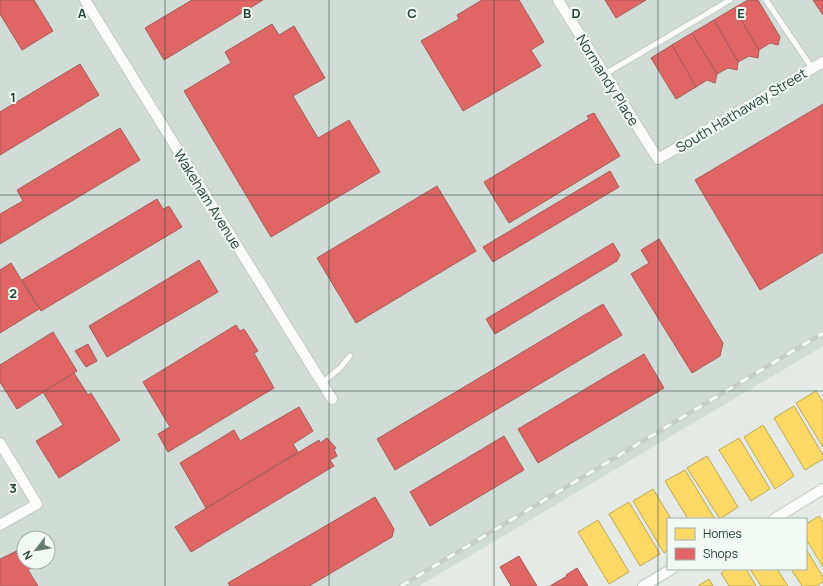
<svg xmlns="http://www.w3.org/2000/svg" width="823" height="586" font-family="Manrope,sans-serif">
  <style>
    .built { fill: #d2dcd7; fill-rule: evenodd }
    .homes { fill: #ffd966; stroke: #bcab57 }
    .shops { fill: #e06666; stroke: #a65b57 }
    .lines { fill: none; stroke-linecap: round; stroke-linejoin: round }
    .lane-casing { stroke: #c2c7c4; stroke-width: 7 }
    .street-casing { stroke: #c2c7c4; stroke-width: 12 }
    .lane { stroke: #fbfcfb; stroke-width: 5 }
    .street { stroke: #fbfcfb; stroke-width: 10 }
    .rail-casing { stroke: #c7cbc9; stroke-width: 4.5 }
    .rail { stroke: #f3f9f5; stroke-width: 3; stroke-dasharray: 9; stroke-linecap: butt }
    .grid { fill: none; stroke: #204034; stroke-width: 1; stroke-opacity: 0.55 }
    .labels { text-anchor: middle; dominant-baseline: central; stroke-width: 4; stroke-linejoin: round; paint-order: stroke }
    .street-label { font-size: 14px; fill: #204034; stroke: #f3f9f5 }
    .grid-label { font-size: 13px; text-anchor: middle; font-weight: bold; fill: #204034; stroke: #f3f9f5; stroke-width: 4; stroke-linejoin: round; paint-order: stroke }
  </style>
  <rect width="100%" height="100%" fill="#e5eae7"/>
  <path class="built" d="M0,0H823V346L419,586H0ZM24,538H48V562H24Z"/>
  <g class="homes">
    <path d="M816,391L823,402V447L796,403Z"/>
    <path d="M794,406L823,455V459L805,470L774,418Z"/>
    <path d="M763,425L794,476L775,489L744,437Z"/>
    <path d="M739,438L770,489L751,501L719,450Z"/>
    <path d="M707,456L738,507L720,519L687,468Z"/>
    <path d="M685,470L715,519H688L665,481Z"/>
    <path d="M653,489L671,519H668V550L664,553L633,501Z"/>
    <path d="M629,502L660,554L640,566L609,514Z"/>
    <path d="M819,516L823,522V567L806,539V524Z"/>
    <path d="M598,520L629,572L609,584L578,532Z"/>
    <path d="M806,549L823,577V582L817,586H802L791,569H806Z"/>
    <path d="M727,569H746L756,586H729L721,573Z"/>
    <path d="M750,569H777L788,586H761Z"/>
    <path d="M709,579L713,586H698Z"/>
  </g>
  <g class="shops">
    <path d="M0,0H34L53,31L22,50L0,14Z"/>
    <path d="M192,0H263L164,60L145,28Z"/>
    <path d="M482,0H519L544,42L531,50L541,66L463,111L421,41L459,19L457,15Z"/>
    <path d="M605,0H646L616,18Z"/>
    <path d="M748,0H758L780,37L778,45L770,43L759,50L734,8Z"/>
    <path d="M813,0H823V15Z"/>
    <path d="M734,8L759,50L758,58L749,56L738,62L714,20Z"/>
    <path d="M714,20L738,62L737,70L728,68L717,74L692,33Z"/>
    <path d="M272,24L279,35L294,26L325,78L293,96L318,138L349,120L380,172L271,237L184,91L231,63L225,52Z"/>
    <path d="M692,33L717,74L715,83L707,80L696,87L672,45Z"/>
    <path d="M672,45L696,87L676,99L651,58Z"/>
    <path d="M80,64L99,95L0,155V112Z"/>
    <path d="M823,104V252L760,290L695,180Z"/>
    <path d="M594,113L620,156L509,223L484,182L589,119L587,116Z"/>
    <path d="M120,128L140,160L0,244V214L23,201L17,190Z"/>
    <path d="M610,171L619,187L493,262L483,247Z"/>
    <path d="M437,186L476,251L356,323L317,258Z"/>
    <path d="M157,199L163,209L169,206L182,227L41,311L22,280Z"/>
    <path d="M659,239L723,343L720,356L692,373L631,274L649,263L641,250Z"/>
    <path d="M613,243L620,255L617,261L495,334L486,319Z"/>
    <path d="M199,260L218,292L107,357L89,326Z"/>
    <path d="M11,263L39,309L0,333V270Z"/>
    <path d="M603,304L622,335L395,470L377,439Z"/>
    <path d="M236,325L240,331L244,329L258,351L254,353L274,388L168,452L158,434L170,427L143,382Z"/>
    <path d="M53,332L77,371L17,409L0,382V365Z"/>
    <path d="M88,344L97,361L86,367L75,351Z"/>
    <path d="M644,354L664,388L538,463L518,429Z"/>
    <path d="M74,373L88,395L91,393L120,440L59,478L36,441L63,425L43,392Z"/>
    <path d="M299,407L313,431L293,444L298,452L206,508L180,463L234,430L240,441Z"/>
    <path d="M504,436L524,470L430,526L410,492Z"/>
    <path d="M327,438L336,448L334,449L337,456L330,460L334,466L191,552L175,527L319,440L320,443Z"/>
    <path d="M375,497L394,529L392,537L309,586H230L228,583Z"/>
    <path d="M21,549L24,555V562H31L34,566L28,570L38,586H0V559Z"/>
    <path d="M519,556L537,586H511L500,567Z"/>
    <path d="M577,568L588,586H550L567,576L566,575Z"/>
  </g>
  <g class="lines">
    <g class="lane-casing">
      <g id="lane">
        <path d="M766,0L812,68"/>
        <path d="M605,74L730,0"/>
        <path d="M322,383L340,368L350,356"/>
      </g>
    </g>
    <g class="street-casing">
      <g id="street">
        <path d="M85,0L332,399"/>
        <path d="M558,0L658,159L823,62"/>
        <path d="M0,443L37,504L0,525"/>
        <path d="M774,519L823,489"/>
        <path d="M643,586L672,569"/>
      </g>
    </g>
    <use href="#lane" class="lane"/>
    <use href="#street" class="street"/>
    <g class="rail-casing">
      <path id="rail" d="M401,586L823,333"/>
    </g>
    <use href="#rail" class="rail"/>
  </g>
  <path class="grid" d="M165,0V586M329,0V586M494,0V586M658,0V586M0,195H823M0,391H823"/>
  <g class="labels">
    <g class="street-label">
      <text transform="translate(608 80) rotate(58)">Normandy Place</text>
      <text transform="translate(741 110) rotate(-31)">South Hathaway Street</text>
      <text transform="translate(208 199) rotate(58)">Wakeham Avenue</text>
    </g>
  </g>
  <g class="grid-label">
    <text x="82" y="18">A</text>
    <text x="247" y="18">B</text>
    <text x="412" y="18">C</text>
    <text x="576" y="18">D</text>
    <text x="741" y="18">E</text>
    <text x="13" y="102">1</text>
    <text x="13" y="298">2</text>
    <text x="13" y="493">3</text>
  </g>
  <rect x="667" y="518" width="140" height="52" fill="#f3f9f5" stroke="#9fafa8"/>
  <rect x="675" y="528" width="20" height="12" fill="#ffd966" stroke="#9fafa8"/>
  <text x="703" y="538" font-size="12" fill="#204034">Homes</text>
  <rect x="675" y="548" width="20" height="12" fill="#e06666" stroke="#9fafa8"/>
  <text x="703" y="558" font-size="12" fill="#204034">Shops</text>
  <g transform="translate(36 550) rotate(239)"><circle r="19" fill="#f3f9f5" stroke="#9fafa8"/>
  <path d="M0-3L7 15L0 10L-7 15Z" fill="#657c73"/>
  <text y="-6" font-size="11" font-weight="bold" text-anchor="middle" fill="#204034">N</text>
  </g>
</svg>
